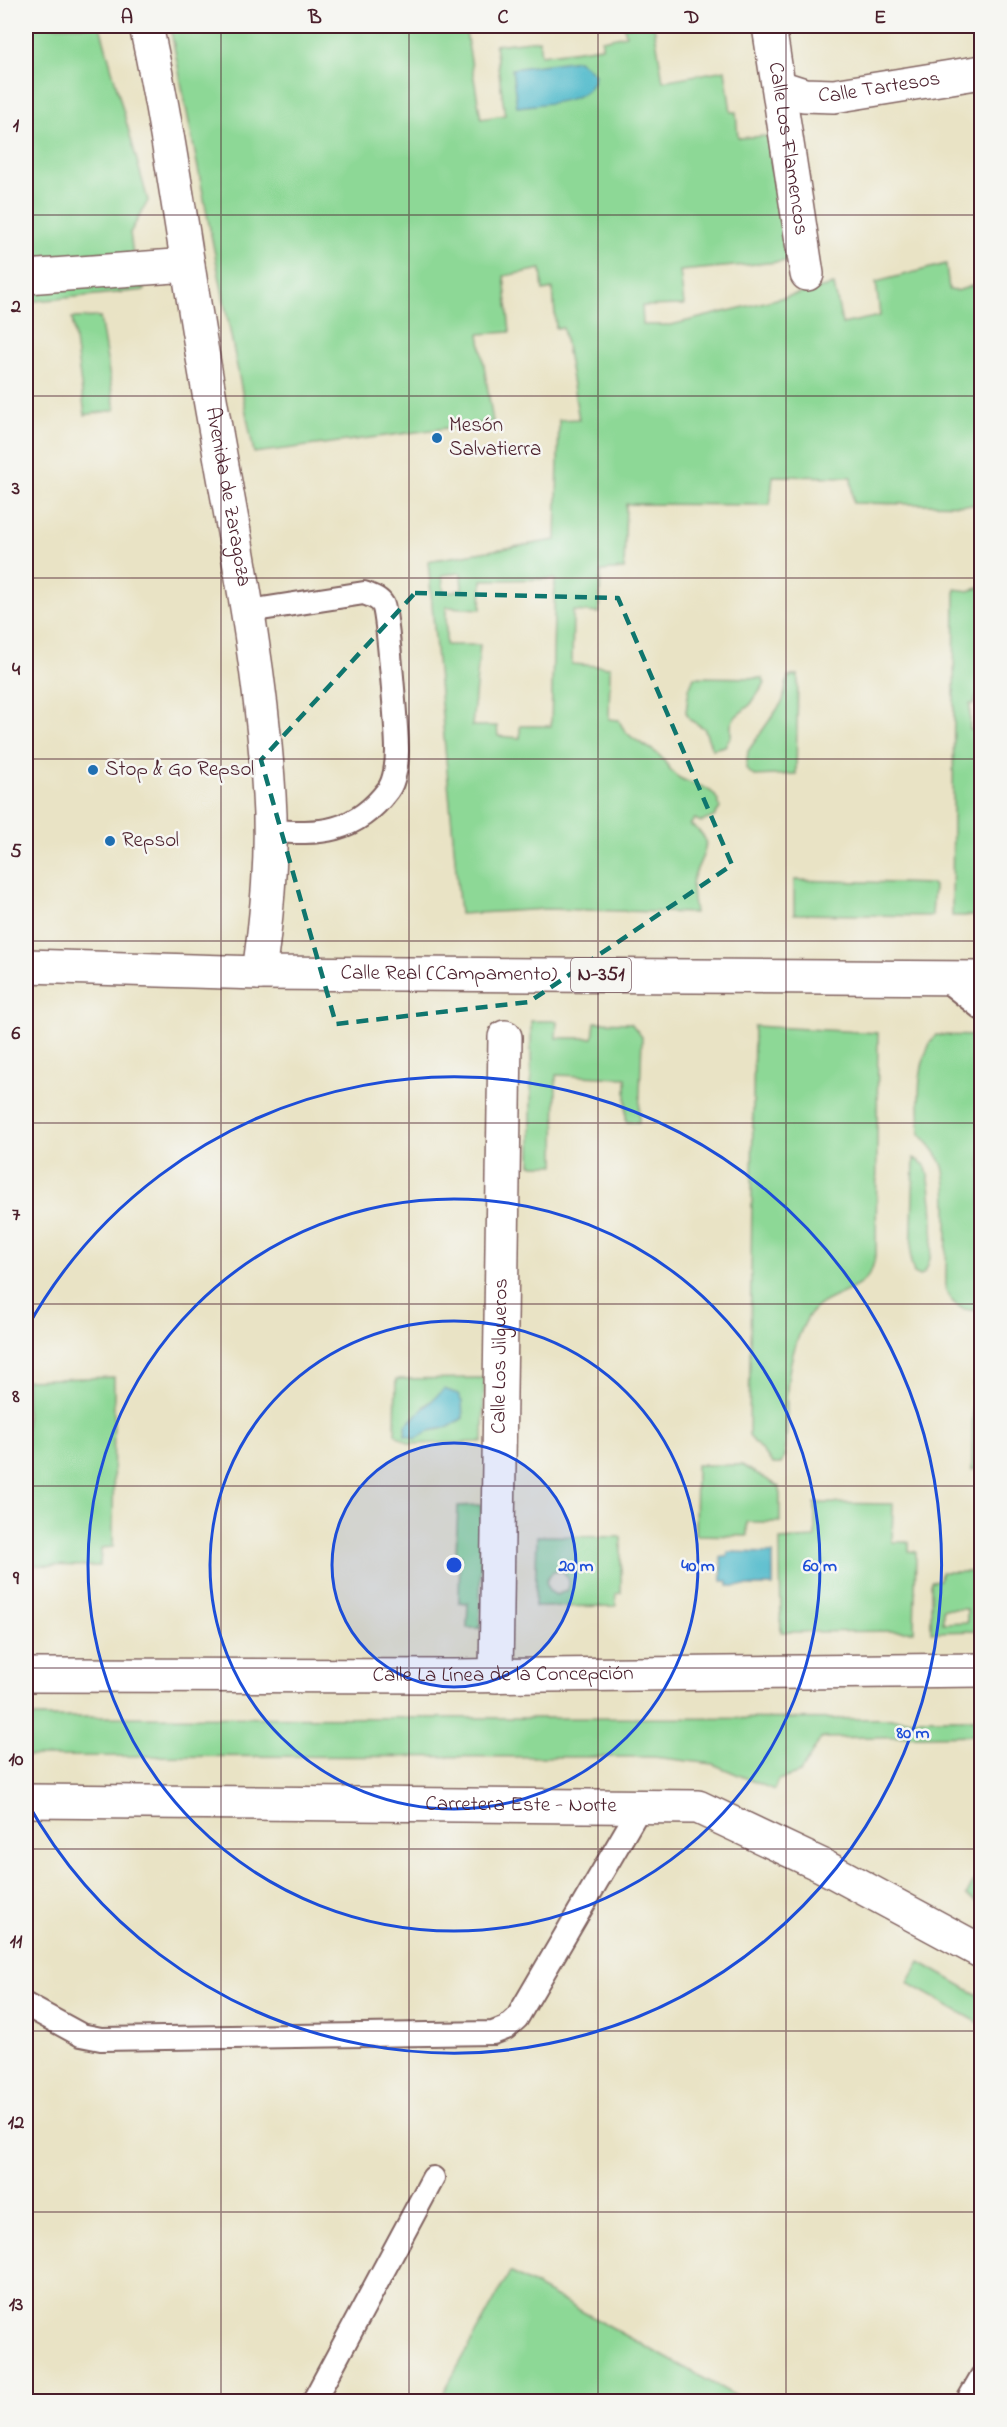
<svg xmlns="http://www.w3.org/2000/svg" width="1007" height="2427" font-family="'Indie Flower',sans-serif">
  <style>
    .green { fill: #8dd896; stroke: #6c7c60; stroke-width: 1.5; fill-rule: evenodd }
    .water { fill: #4eb9cb; stroke: #4c6c7b; stroke-width: 1.5 }
    .lines { fill: none; stroke-linecap: round; stroke-linejoin: round }
    .lane-casing { stroke: #826461; stroke-width: 26 }
    .street-casing { stroke: #826461; stroke-width: 36 }
    .secondary-casing { stroke: #826461; stroke-width: 36 }
    .highway-casing { stroke: #826461; stroke-width: 36 }
    .lane { stroke: #fff; stroke-width: 22 }
    .street { stroke: #fff; stroke-width: 33 }
    .secondary { stroke: #fff; stroke-width: 33 }
    .highway { stroke: #fff; stroke-width: 33 }
    .marked { fill: none; stroke: #0f766e; stroke-width: 4.5; stroke-dasharray: 12 8; stroke-linejoin: round }
    .grid { fill: none; stroke: #4a1f2b; stroke-width: 1.5; stroke-opacity: 0.55 }
    .ring { fill: none; stroke: #1d4ed8; stroke-width: 3 }
    .poi-dot { fill: #1f6fb2; stroke: #f6f6f2; stroke-width: 2 }
    .labels { text-anchor: middle; dominant-baseline: central; stroke-width: 5; stroke-linejoin: round; paint-order: stroke }
    .shield { fill: #f6f6f2; stroke: #7e6067; stroke-width: 1.5 }
    .shield-label { font-size: 20px; font-weight: bold; fill: #4a1f2b }
    .street-label { font-size: 21px; fill: #4a1f2b; stroke: #f6f6f2 }
    .poi-label { font-size: 21px; fill: #4a1f2b; stroke: #f6f6f2; text-anchor: start }
    .centre { fill: #1d4ed8; stroke: #f6f6f2; stroke-width: 3 }
    .ring-label { font-size: 18px; text-anchor: middle; font-weight: bold; fill: #1d4ed8; stroke: #f6f6f2; stroke-width: 5; stroke-linejoin: round; paint-order: stroke }
    .neatline { fill: none; stroke: #4a1f2b; stroke-width: 2 }
    .grid-label { font-size: 20px; text-anchor: middle; font-weight: bold; fill: #4a1f2b }
  </style>
  <rect width="100%" height="100%" fill="#f6f6f2"/>
  <filter id="ink" filterUnits="userSpaceOnUse"><feTurbulence type="fractalNoise" baseFrequency=".0167" numOctaves="2"/><feDisplacementMap in="SourceGraphic" scale="12" xChannelSelector="R" yChannelSelector="G"/><feConvolveMatrix kernelMatrix="1 2 1 2 8 2 1 2 1" color-interpolation-filters="sRGB"/></filter>
  <filter id="wash" filterUnits="userSpaceOnUse"><feTurbulence type="fractalNoise" baseFrequency=".008" numOctaves="4" result="noise"/><feDisplacementMap in="SourceGraphic" scale="24" xChannelSelector="R" yChannelSelector="G"/><feGaussianBlur stdDeviation="1.35" result="paint"/><feColorMatrix in="noise" values="0 0 0 0 0 0 0 0 0 0 0 0 0 0 0 0 0 1.4 0 .05"/><feComposite in="paint" operator="in"/></filter>
  <g filter="url(#wash)">
    <rect width="100%" height="100%" fill="#e9e3c5"/>
    <g class="green">
      <path d="M26,26H100L148,201L130,233L135,269L145,290L26,302Z"/>
      <path d="M170,26H465L481,119L505,115L495,45L539,40L541,55L602,47V40L626,35L624,26H654L663,81L725,70L731,112H736L738,138L767,136L788,261L680,271L684,305L642,306L643,325H671L834,285L842,324L880,316L876,282L946,264L949,290L957,291L981,283V505L853,503L851,477L773,476L770,505L626,504L624,569L601,571L599,613L573,611L572,664L610,667L609,719L619,720C626,740 646,743 660,756C667,763 670,772 678,777C695,788 715,783 720,808L714,817L701,822L695,819L690,825C719,840 700,857 693,879C690,889 694,902 695,913L547,909L460,914L428,561L556,540L559,420L579,419L563,328H556L553,289L543,291L541,269L504,276L510,332L479,334L493,422L254,453ZM461,573L462,590L444,593L442,575ZM555,579L551,726H520V738L498,736L497,726H472L480,645H446V607L481,609L482,580Z"/>
      <path d="M100,317L115,410L85,415L72,318Z"/>
      <path d="M981,587V695L976,697L974,704H970V730H981V916H952L955,589L969,591Z"/>
      <path d="M798,675L796,774L754,776L746,769L748,751L783,701L788,677Z"/>
      <path d="M694,677L762,678L765,683L751,704L734,718L731,725V736L725,746L712,749L704,728L690,720L686,712L689,689Z"/>
      <path d="M794,880L932,884L934,886L932,916L794,914Z"/>
      <path d="M531,1021H557L556,1038H593L595,1022L631,1023L642,1037L639,1122H626V1078L556,1075L555,1165H531Z"/>
      <path d="M754,1026L878,1033L876,1255C874,1260 873,1268 870,1273C857,1295 822,1294 808,1317C795,1339 788,1368 787,1392C786,1410 789,1452 781,1464H773L749,1436Z"/>
      <path d="M935,1035L981,1036V1310C964,1312 952,1307 946,1290C945,1261 951,1187 942,1164C937,1152 928,1143 920,1134C919,1099 915,1065 935,1035Z"/>
      <path d="M914,1158L925,1165C933,1184 940,1264 920,1276L914,1273L911,1263Z"/>
      <path d="M114,1377L113,1547L101,1548L100,1566L26,1565V1380Z"/>
      <path d="M484,1378L483,1442L410,1444L395,1434L396,1379ZM433,1400L441,1429L429,1431L424,1406Z"/>
      <path d="M981,1381V1467L972,1470L973,1383Z"/>
      <path d="M696,1465H742L780,1487V1522H747V1536L695,1535Z"/>
      <path d="M815,1503L893,1504L892,1542H909V1551L916,1552L914,1631L781,1632L780,1540L815,1538Z"/>
      <path d="M481,1505L480,1628H467L468,1603L459,1602L460,1555H456L458,1506Z"/>
      <path d="M537,1536L621,1537V1593L616,1594V1606L535,1607ZM561,1571C569,1576 571,1583 567,1591L556,1595L549,1591L546,1581L553,1572Z"/>
      <path d="M941,1572H981V1631L931,1632V1581L940,1580ZM943,1609H967V1622L943,1623Z"/>
      <path d="M26,1717L981,1719L982,1735L821,1738L800,1773L778,1780L774,1790L713,1764L654,1757L26,1756Z"/>
      <path d="M981,1868V1904L966,1896Z"/>
      <path d="M920,1962L981,1997V2024L908,1983Z"/>
      <path d="M510,2272L745,2401H439Z"/>
    </g>
    <g class="water">
      <path d="M578,60L595,74C592,105 542,103 517,107L512,69Z"/>
      <path d="M444,1389L458,1394L462,1402L463,1418L449,1427L429,1431L416,1439L405,1435L406,1425Z"/>
      <path d="M728,1552L773,1553V1586H728V1581H722L721,1557H727Z"/>
    </g>
  </g>
  <g filter="url(#ink)">
    <g class="lines">
      <g class="lane-casing">
        <g id="lane">
          <path d="M249,611L364,593C371,596 379,598 383,605C388,616 397,733 397,751C397,762 395,781 388,790C355,834 320,834 270,831"/>
          <path d="M943,978L982,1009"/>
          <path d="M26,2005L81,2035L101,2039L493,2033L506,2028L517,2018L642,1804"/>
          <path d="M313,2402L433,2178"/>
          <path d="M967,2402L982,2376"/>
        </g>
      </g>
      <g class="street-casing">
        <g id="street">
          <path id="s1" d="M769,26L807,274"/>
          <path id="s2" d="M779,87L804,95L834,96L982,72"/>
          <path d="M26,277L188,265"/>
          <path id="s3" d="M496,1676L505,1037"/>
          <path id="s4" d="M26,1801L698,1807L821,1865L982,1952"/>
        </g>
      </g>
      <g class="secondary-casing">
        <g id="secondary">
          <path id="s5" d="M146,26C170,136 184,247 203,358C227,503 260,647 269,795C273,854 267,914 259,973"/>
          <path id="s6" d="M26,1675L455,1676L982,1670"/>
        </g>
      </g>
      <g class="highway-casing">
        <g id="highway">
          <path id="s7" d="M26,966L259,973L982,978"/>
        </g>
      </g>
      <use href="#lane" class="lane"/>
      <use href="#street" class="street"/>
      <use href="#secondary" class="secondary"/>
      <use href="#highway" class="highway"/>
    </g>
  </g>
  <path class="marked" d="M415,593L618,598L732,865L529,1002L336,1024L261,760Z"/>
  <path class="grid" d="M221,26V2402M409,26V2402M598,26V2402M786,26V2402M26,215H982M26,396H982M26,578H982M26,759H982M26,941H982M26,1123H982M26,1304H982M26,1486H982M26,1668H982M26,1849H982M26,2031H982M26,2212H982"/>
  <circle cx="454" cy="1565" r="122" fill="#1d4ed8" fill-opacity=".12"/>
  <g class="ring">
    <circle cx="454" cy="1565" r="122"/>
    <circle cx="454" cy="1565" r="244"/>
    <circle cx="454" cy="1565" r="366"/>
    <path d="M27 1328A488 488 0 1 1 27 1802"/>
  </g>
  <g class="poi-dot">
    <circle cx="437" cy="438" r="6"/>
    <circle cx="93" cy="770" r="6"/>
    <circle cx="110" cy="841" r="6"/>
  </g>
  <g class="labels">
    <rect class="shield" x="571" y="958" width="60" height="34" rx="4.5"/>
    <g class="shield-label">
      <text x="601" y="975">N-351</text>
    </g>
    <g class="street-label">
      <text stroke="none"><textPath href="#s2" startOffset="102">Calle Tartesos</textPath></text>
      <text stroke="none"><textPath href="#s1" startOffset="124">Calle Los Flamencos</textPath></text>
      <text stroke="none"><textPath href="#s5" startOffset="478">Avenida de Zaragoza</textPath></text>
      <text stroke="none"><textPath href="#s7" startOffset="423">Calle Real (Campamento)</textPath></text>
      <text stroke="none"><textPath href="#s3" startOffset="320">Calle Los Jilgueros</textPath></text>
      <text stroke="none"><textPath href="#s6" startOffset="477">Calle La Línea de la Concepción</textPath></text>
      <text stroke="none"><textPath href="#s4" startOffset="495">Carretera Este - Norte</textPath></text>
    </g>
    <g class="poi-label">
      <text x="449" y="426">Mesón<tspan x="449" dy="24">Salvatierra</tspan></text>
      <text x="105" y="770">Stop &amp; Go Repsol</text>
      <text x="122" y="841">Repsol</text>
    </g>
  </g>
  <circle cx="454" cy="1565" r="9" class="centre"/>
  <g class="ring-label">
    <text x="576" y="1571">20 m</text>
    <text x="698" y="1571">40 m</text>
    <text x="820" y="1571">60 m</text>
    <text x="913" y="1738">80 m</text>
  </g>
  <rect width="1007" height="2427" fill="none" stroke="#f6f6f2" stroke-width="66"/>
  <rect x="33" y="33" width="941" height="2361" class="neatline"/>
  <g class="grid-label">
    <text x="127" y="23">A</text>
    <text x="315" y="23">B</text>
    <text x="503" y="23">C</text>
    <text x="692" y="23">D</text>
    <text x="880" y="23">E</text>
    <text x="16" y="131">1</text>
    <text x="16" y="312">2</text>
    <text x="16" y="494">3</text>
    <text x="16" y="675">4</text>
    <text x="16" y="857">5</text>
    <text x="16" y="1039">6</text>
    <text x="16" y="1220">7</text>
    <text x="16" y="1402">8</text>
    <text x="16" y="1584">9</text>
    <text x="16" y="1765">10</text>
    <text x="16" y="1947">11</text>
    <text x="16" y="2128">12</text>
    <text x="16" y="2310">13</text>
  </g>
</svg>
